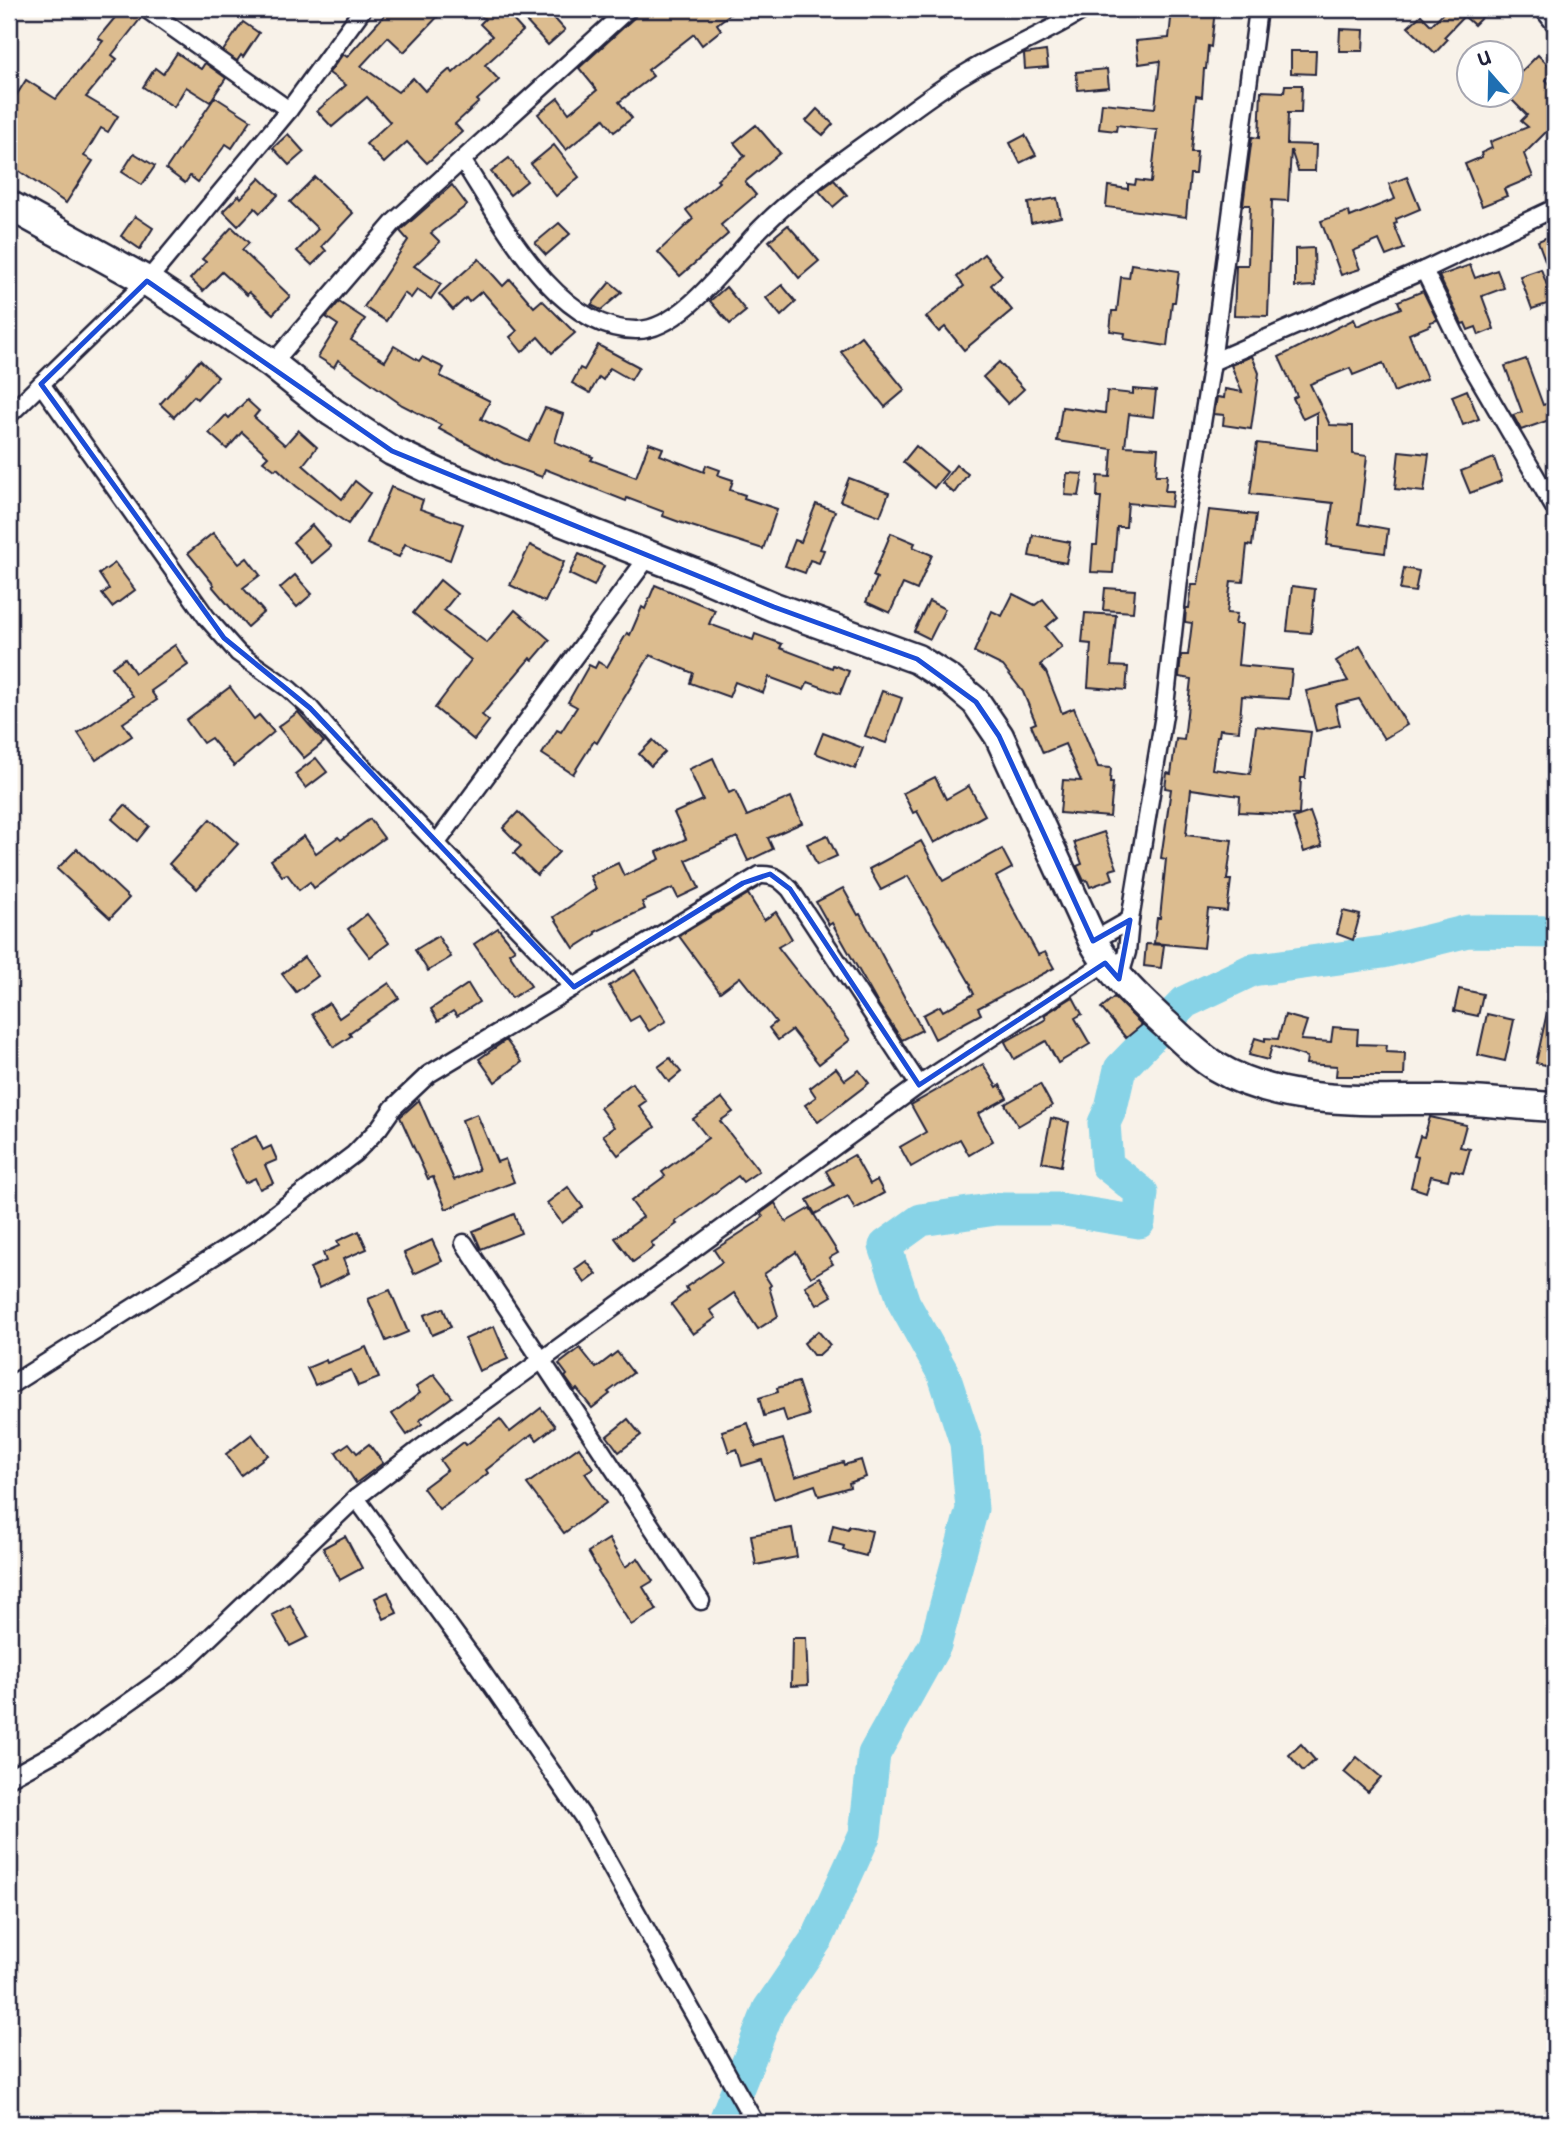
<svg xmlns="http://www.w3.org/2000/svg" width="1564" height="2132" font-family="Mali,sans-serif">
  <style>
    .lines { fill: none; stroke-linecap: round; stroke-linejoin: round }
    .river { stroke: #87d3e7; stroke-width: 33 }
    .building { fill: #dcbc8f; stroke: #22223b; stroke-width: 2 }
    .street-casing { stroke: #22223b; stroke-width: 21 }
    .highway-casing { stroke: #22223b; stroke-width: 33 }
    .street { stroke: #fff; stroke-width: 16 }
    .highway { stroke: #fff; stroke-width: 28 }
    .marked { fill: none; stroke: #1d4ed8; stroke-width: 5; stroke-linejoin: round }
  </style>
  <rect width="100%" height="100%" fill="#f8f2e9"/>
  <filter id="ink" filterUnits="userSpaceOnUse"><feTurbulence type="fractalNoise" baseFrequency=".0143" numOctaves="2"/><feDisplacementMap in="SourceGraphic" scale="14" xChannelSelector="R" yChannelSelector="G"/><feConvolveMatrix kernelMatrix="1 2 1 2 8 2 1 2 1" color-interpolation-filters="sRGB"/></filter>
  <g filter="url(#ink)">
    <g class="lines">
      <path class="river" d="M724,2123L769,2009L818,1937L865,1834L874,1754L935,1645L972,1509L966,1443L944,1375L904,1303L885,1246L921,1220L996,1209H1059L1139,1222L1142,1193L1107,1165L1104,1123L1111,1108L1120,1069L1185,1002L1252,970L1383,952L1468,931L1555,932"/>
    </g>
    <g class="building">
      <path d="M122,9H135L141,18L112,55L117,59L86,97L118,116L108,132L101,128L84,156L93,161L66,203L9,164V107L26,80L56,99L103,41L98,38Z"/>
      <path d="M390,9H445L404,52L388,37L361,66L398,92L413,78L425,91L450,69L453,73L492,36L480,24L485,19L472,9H503L523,31L485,65L499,80L477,100L479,102L455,124L462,132L427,163L407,142L384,163L366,144L390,122L367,97L332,127L317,111L346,85L329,73L343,54L347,57Z"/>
      <path d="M535,9H546L565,30L548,45L524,19Z"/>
      <path d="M638,9H737L717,24L721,30L702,45L694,34L648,70L653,76L619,102L632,118L614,132L604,119L566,150L538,114L558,98L569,113L597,90L579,68L635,17Z"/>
      <path d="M1172,9H1215L1211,47L1208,46L1206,69H1204L1202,97L1196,96L1191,152H1197L1195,174H1190L1186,217L1106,207L1108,186L1128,189V184L1135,185L1136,180L1151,182L1157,130L1117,125L1116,131L1099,129L1102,103L1155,108L1160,61L1139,64L1136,41L1169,38Z"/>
      <path d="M1447,9H1490L1474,25L1464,16L1444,37L1447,40L1435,53L1408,27L1421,15L1431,25Z"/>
      <path d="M243,22L259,33L243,57L241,55L237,61L223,51Z"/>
      <path d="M1340,29L1364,30L1363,51H1339Z"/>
      <path d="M1046,51L1048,67L1025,69L1024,54Z"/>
      <path d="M1291,51H1316L1315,74L1291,73Z"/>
      <path d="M177,53L201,69L205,63L226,78L210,102L186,87L174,107L143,87L155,68L163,74Z"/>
      <path d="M1538,55L1554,71L1546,80L1555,90V123L1524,154L1533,177L1504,189L1507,196L1482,206L1465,164L1482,157L1481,153L1492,148L1490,142L1528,127L1521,121L1527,115L1511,99V82Z"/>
      <path d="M1107,69L1109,87L1078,90L1076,72Z"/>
      <path d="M1285,85H1302L1301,113H1288L1287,144L1316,145L1315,171H1298L1291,150L1288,201L1272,200L1268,316L1234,315L1236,265H1248L1250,205H1243L1252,137L1259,138L1261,91L1284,92Z"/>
      <path d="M215,97L251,120L232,148L226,144L198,182L190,176L185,183L166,169Z"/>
      <path d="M817,109L833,124L823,135L806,121Z"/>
      <path d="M756,125L780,153L745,182L756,195L721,225L728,234L680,276L658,252L693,219L686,210L719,182L717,180L745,156L734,143Z"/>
      <path d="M288,134L304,152L289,165L273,148Z"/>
      <path d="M1025,135L1036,155L1020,163L1010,143Z"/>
      <path d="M554,145L579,177L556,196L531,164Z"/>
      <path d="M134,153L155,166L142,185L122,172Z"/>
      <path d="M509,158L527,181L510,195L491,172Z"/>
      <path d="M315,177L353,213L322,246L326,251L312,265L297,251L318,229L290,202Z"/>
      <path d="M1407,177L1420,209L1396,219L1397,223L1394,224L1404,249L1386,256L1379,240L1353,251L1360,269L1341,275L1321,221L1349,211L1350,217L1395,199L1389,184Z"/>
      <path d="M260,178L278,195L260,213L255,208L238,226L223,211L239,195L241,198Z"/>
      <path d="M834,180L847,195L833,207L819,191Z"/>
      <path d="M452,185L467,205L431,233L440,242L414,266L441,284L431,299L417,290L411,298L404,293L386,321L364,307L408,240L400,231Z"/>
      <path d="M1057,198L1061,217L1031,223L1028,203Z"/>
      <path d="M135,216L153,228L140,249L121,236Z"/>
      <path d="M559,223L570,234L546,255L535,243Z"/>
      <path d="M788,225L819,261L799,278L769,241Z"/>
      <path d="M232,227L249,243L242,250L290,296L273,314L249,292L247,295L222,272L203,291L190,279L206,262L202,259Z"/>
      <path d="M1555,234V281L1553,282L1538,241Z"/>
      <path d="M1314,248L1315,286L1295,287V249Z"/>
      <path d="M984,254L1002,275L991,285L1012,310L964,350L945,327L939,332L926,317L964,286L957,277Z"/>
      <path d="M479,259L503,286L510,279L534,307L542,300L575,333L552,353L538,337L522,352L510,337L517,331L482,291L469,302L466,298L453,310L439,294Z"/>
      <path d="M1131,264L1179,271L1175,302H1172L1167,346L1124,339L1125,333L1110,331L1112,311H1117L1121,277L1129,278Z"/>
      <path d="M1470,265L1475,278L1497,270L1504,288L1482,296L1494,329L1479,335L1476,327L1468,330L1465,323L1462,324L1439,276Z"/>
      <path d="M1541,269L1553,302L1532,309L1520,276Z"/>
      <path d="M610,282L622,292L601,310L591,305Z"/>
      <path d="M782,285L796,302L781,316L766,298Z"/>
      <path d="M726,287L746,311L730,324L710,301Z"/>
      <path d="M1423,291L1437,320L1430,322L1431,325L1409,334L1427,379L1394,392L1383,363L1353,375L1350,368L1310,384L1330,425L1353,426V454L1367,456L1359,524L1388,529L1385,553L1327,545L1333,503L1250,494L1257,443L1317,450V412L1303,419L1293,398L1297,396L1279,357L1354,319L1357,326L1401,308L1398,301Z"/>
      <path d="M339,302L365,319L351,340L385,361L394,346L419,361L422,357L444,368L440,376L490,401L481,419L529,442L545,408L563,414L555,442L593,457L591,460L636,477L649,443L663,448L660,455L704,472L706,465L720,470L718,475L733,480L730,490L745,495L744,498L777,509L763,549L682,523L663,516L664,512L627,498L626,501L545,469L542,477L503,463L439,429L441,425L402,405L338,360L334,367L318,357L338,325L326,317Z"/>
      <path d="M861,336L905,390L885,407L841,352Z"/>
      <path d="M598,345L639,367L631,380L610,368L603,380L599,377L590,393L572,383L580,368L584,370Z"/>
      <path d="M1252,356L1259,373L1251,429L1223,425L1224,415L1214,414L1217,397L1224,398L1225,389L1242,392L1231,365Z"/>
      <path d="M1526,359L1543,405L1555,401V418L1521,430L1513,415L1522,412L1505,366Z"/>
      <path d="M200,360L218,377L197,399L194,396L174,417L160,404Z"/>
      <path d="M999,362L1024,389L1008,404L983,377Z"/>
      <path d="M1133,389L1156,391L1153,417L1129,414L1125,446L1158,448L1156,475H1167L1165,491H1173L1171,507L1128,503L1126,527H1117L1113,573L1091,572L1093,545H1097L1101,497H1097L1098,476L1110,477L1112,449L1057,441L1062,407L1105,413L1107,391L1133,394Z"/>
      <path d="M1467,390L1479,419L1463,425L1452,396Z"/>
      <path d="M247,400L259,411L254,417L285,445L298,430L317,447L303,465L342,499L355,481L370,493L348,524L296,486L277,468L275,470L263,461L268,456L242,432L227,449L209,433L226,415L229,418Z"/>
      <path d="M916,446L947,472L934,488L903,462Z"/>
      <path d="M1399,451L1429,454L1424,492L1395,489Z"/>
      <path d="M1494,458L1502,481L1470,493L1461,471Z"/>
      <path d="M956,465L968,474L954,493L942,483Z"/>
      <path d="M1067,473L1083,474L1079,496L1065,495Z"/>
      <path d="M849,478L889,493L880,516L840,501Z"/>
      <path d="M391,487L423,500L420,509L463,524L450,560L405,544L399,557L367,544Z"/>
      <path d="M816,504L835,511L820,549L824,550L819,563L810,560L805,573L785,566L795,540L801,542Z"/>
      <path d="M1209,510L1256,515L1252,546L1247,545L1243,582L1231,581L1227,613L1237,614L1235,624H1242L1238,665L1292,670L1289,699L1242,696L1239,731L1220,729L1219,736H1217L1212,769L1250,774L1256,726L1311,732L1305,778H1301L1299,815L1239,812L1240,796L1191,789L1186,835L1232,840L1227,880H1231L1227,911L1208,909L1204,948L1154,943L1157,918H1160L1166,859L1161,858L1171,789L1165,788L1167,773L1171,774L1176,739L1184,740L1191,679L1179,677L1181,655H1188L1192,623L1185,622L1186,608H1189L1192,585H1198Z"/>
      <path d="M312,525L331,547L312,563L293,542Z"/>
      <path d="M213,533L239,564L247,558L260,575L243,588L264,612L247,627L212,586L214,585L188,553Z"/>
      <path d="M891,533L915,543L913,547L932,555L917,590L903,584L890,613L866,602L877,578L873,576Z"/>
      <path d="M1033,535L1070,542L1066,563L1029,556Z"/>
      <path d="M530,545L564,562L545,602L510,585Z"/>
      <path d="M579,554L604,566L594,586L569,574Z"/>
      <path d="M115,563L135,590L112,607L102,594L109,589L99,574Z"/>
      <path d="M1404,568L1419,571L1415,592L1400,590Z"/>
      <path d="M295,575L312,594L297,607L280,588Z"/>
      <path d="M440,580L457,594L444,610L487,643L515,610L550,640L533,660L530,658L482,715L489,721L474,740L435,708L471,660L413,613Z"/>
      <path d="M655,585L715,610L709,624L753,640L755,634L782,644L780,648L832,668L833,665L849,671L840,694L808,682L804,690L769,677L763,693L735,682L729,697L690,683L693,673L650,655L597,743L594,741L573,774L542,754L557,730L561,732L577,707L568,702L589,665L595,668L598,662L607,667L627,633L630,635L642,607L645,609Z"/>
      <path d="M1292,586L1315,589L1311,633L1287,631Z"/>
      <path d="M1105,588L1135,590L1133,612L1103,610Z"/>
      <path d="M1013,594L1035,605L1043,599L1058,617L1046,627L1062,647L1040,665L1046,672L1062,713L1074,708L1098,767L1111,768L1110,783H1113L1110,817L1060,813L1063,780L1081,781L1065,744L1043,753L1031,725L1036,723L1023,692L1003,666L974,652L992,611L1002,616Z"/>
      <path d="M929,601L945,609L930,639L914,631Z"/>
      <path d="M1085,613L1116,615L1111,666L1128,667L1126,690L1088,687L1091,644L1082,643Z"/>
      <path d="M175,645L188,665L151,691L157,700L123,723L132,736L96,760L78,733L133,696L112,667L125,658L135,673Z"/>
      <path d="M1360,646L1407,725L1384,739L1359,699L1335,705L1340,725L1316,731L1306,691L1348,681L1336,661Z"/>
      <path d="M230,687L254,719L259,715L274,732L234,766L211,738L203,743L186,720Z"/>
      <path d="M882,691L902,698L886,743L865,736Z"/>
      <path d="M298,712L324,742L304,758L278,727Z"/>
      <path d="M823,733L863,748L855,769L815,753Z"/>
      <path d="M653,740L665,752L651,766L639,754Z"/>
      <path d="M316,758L327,772L306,788L295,774Z"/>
      <path d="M713,758L729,793L735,790L747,816L791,797L802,823L768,838L773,849L748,861L737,837L686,860L699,888L678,898L673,888L642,902L645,909L595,932L596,934L574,948L554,917L596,889L590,876L618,863L624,876L660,859L657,852L686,839L674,813L703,800L689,769Z"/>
      <path d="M935,777L946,799L969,786L985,815L934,843L917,811L913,813L903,793Z"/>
      <path d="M125,805L149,826L137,841L112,819Z"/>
      <path d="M518,812L559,852L537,875L514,853L521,846L503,828Z"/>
      <path d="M1310,812L1322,846L1304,852L1293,818Z"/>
      <path d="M210,819L238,844L197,889L169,864Z"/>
      <path d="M370,819L384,838L314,888L310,882L299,890L287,874L282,876L271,860L304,836L316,853L338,837L341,840Z"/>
      <path d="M1104,832L1117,868L1110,870L1113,879L1090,887L1087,880L1084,881L1077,866L1082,864L1074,842Z"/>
      <path d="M827,835L837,856L817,865L807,844Z"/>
      <path d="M921,841L943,881L1002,849L1012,868L996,877L1038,955L1045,952L1054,968L978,1008L981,1014L935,1039L923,1015L940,1006L943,1011L974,994L970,986L971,985L908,876L881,890L869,869Z"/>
      <path d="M77,849L129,898L110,918L57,869Z"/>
      <path d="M843,888L858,915L860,914L922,1030L902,1040L878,1004L832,923L829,925L816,902Z"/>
      <path d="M748,894L764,920L776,912L792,939L778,947L850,1040L819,1064L792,1030L778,1040L769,1028L776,1022L740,977L720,992L679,936Z"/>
      <path d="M1343,911L1360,915L1353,940L1337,934Z"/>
      <path d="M367,914L389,943L370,957L348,929Z"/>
      <path d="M498,928L515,949L509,953L531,986L512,998L474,944Z"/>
      <path d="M438,936L451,957L428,971L415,950Z"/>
      <path d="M1146,944L1164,945L1161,968L1144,966Z"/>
      <path d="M304,957L318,976L296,992L282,974Z"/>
      <path d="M635,970L666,1021L649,1031L639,1016L630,1021L609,986Z"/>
      <path d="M389,983L399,998L349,1033L351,1036L334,1047L312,1014L329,1003L339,1018Z"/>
      <path d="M468,984L479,1002L457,1016L453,1011L438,1021L431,1009Z"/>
      <path d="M1459,989L1483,994L1478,1016L1454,1011Z"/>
      <path d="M1073,997L1082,1014L1075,1018L1090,1044L1058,1063L1046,1041L1014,1059L1005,1042L1046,1019L1044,1015Z"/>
      <path d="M1114,997L1142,1025L1126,1038L1101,1008Z"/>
      <path d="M1549,1003H1555V1067L1536,1063Z"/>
      <path d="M1487,1014L1514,1020L1505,1061L1478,1055Z"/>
      <path d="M1285,1015L1307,1021L1301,1040L1331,1042L1333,1027L1358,1029L1357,1044L1387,1045L1386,1052L1405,1053L1404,1076H1336L1337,1066L1306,1064L1307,1057L1272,1046L1268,1060L1249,1055L1255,1038L1265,1041V1038L1278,1039Z"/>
      <path d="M506,1040L522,1062L495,1082L479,1059Z"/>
      <path d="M670,1058L681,1072L669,1082L658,1067Z"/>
      <path d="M983,1064L997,1087L1000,1085L1007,1098L978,1114L993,1141L969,1155L960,1139L911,1167L900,1147L926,1132L911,1105Z"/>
      <path d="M836,1068L845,1080L859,1070L869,1083L818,1122L805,1105L816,1097L810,1088Z"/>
      <path d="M632,1083L646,1101L639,1106L655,1127L618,1155L603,1135L614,1127L600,1108Z"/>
      <path d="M1040,1084L1052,1106L1018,1126L1005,1104Z"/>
      <path d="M722,1098L733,1112L720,1121L759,1171L743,1182L738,1176L675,1222L677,1224L651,1243L654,1247L633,1262L615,1238L643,1217L631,1201L665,1176L662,1172L708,1138L693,1119Z"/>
      <path d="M419,1100L454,1180L479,1170L462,1120L477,1114L497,1162L505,1159L514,1182L446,1209L433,1177L428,1179L400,1117Z"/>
      <path d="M1430,1117L1466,1125L1460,1147L1470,1149L1463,1173L1451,1170L1448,1180L1431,1176L1426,1192L1411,1187L1418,1157L1414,1156L1420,1136L1424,1137Z"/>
      <path d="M1051,1118L1069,1122L1061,1166L1042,1162Z"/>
      <path d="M256,1136L263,1150L271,1146L277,1160L265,1165L273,1183L260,1189L255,1178L245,1183L229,1149Z"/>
      <path d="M854,1155L870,1184L877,1180L884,1193L855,1209L848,1196L815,1214L807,1200L834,1185L826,1171Z"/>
      <path d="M568,1187L583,1207L562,1223L547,1203Z"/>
      <path d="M775,1203L786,1222L810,1208L838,1253L829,1258L833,1264L811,1277L796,1252L764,1274L771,1285L769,1287L778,1316L758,1329L734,1293L710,1310L716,1318L693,1334L671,1304L688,1291L686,1287L722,1262L714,1250L756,1223L763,1217L761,1213Z"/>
      <path d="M514,1214L521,1233L481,1249L473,1231Z"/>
      <path d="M359,1231L367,1249L343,1259L349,1273L319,1288L310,1268L326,1261L323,1253L339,1246L337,1241Z"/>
      <path d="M432,1240L442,1261L414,1274L404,1253Z"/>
      <path d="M586,1261L597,1274L585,1283L575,1269Z"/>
      <path d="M820,1277L832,1296L817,1305L805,1286Z"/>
      <path d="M390,1290L408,1332L386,1341L368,1299Z"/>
      <path d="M443,1308L451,1327L432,1335L424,1315Z"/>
      <path d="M494,1326L508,1359L479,1371L465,1339Z"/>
      <path d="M818,1331L830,1345L819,1355H813L804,1343Z"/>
      <path d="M366,1347L379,1378L358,1386L351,1370L315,1385L307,1368L326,1360L327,1363Z"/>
      <path d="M580,1348L596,1368L617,1352L633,1373L608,1392L610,1394L592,1408L577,1389L575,1391L565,1377L567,1375L559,1364Z"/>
      <path d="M434,1374L452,1397L420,1420L422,1424L407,1435L392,1414L420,1393L416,1387Z"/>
      <path d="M798,1382L809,1415L787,1422L783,1410L764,1416L759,1398L778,1392L777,1388Z"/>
      <path d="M541,1408L555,1426L537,1440L532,1434L486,1470L488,1473L482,1478L439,1509L423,1488L447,1470L440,1460L464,1442L466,1445L500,1419L510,1432Z"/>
      <path d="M628,1419L641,1435L619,1452L607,1436Z"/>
      <path d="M748,1423L756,1447L783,1439L795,1477L843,1462L844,1465L861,1460L866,1477L849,1483L850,1487L819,1496L815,1485L774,1499L762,1460L742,1466L737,1449L729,1452L722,1431Z"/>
      <path d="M252,1434L268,1455L241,1475L226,1454Z"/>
      <path d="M349,1443L357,1453L369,1444L383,1463L356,1483L336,1452Z"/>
      <path d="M579,1447L593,1468L585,1473L606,1503L564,1533L527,1484Z"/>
      <path d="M833,1525L848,1529L849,1526L872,1531L866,1556L843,1550L844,1546L829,1542Z"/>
      <path d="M792,1528L797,1557L756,1565L751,1535Z"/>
      <path d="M345,1536L362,1568L340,1580L323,1548Z"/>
      <path d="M609,1539L625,1567L638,1558L653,1581L643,1587L657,1610L631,1625L598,1572L599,1571L588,1552Z"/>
      <path d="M388,1592L397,1613L384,1619L375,1598Z"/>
      <path d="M290,1605L308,1637L290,1646L272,1615Z"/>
      <path d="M792,1638H806L808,1685L791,1686Z"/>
      <path d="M1301,1744L1315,1760L1303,1771L1289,1755Z"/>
      <path d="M1357,1757L1381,1777L1368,1792L1344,1772Z"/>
    </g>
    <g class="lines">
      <g class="street-casing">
        <g id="street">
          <path d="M146,9L289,110"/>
          <path d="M1543,9L1555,24"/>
          <path d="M462,160C500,218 556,331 637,330C683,330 731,258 761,228C801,188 848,156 894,123C918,105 942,87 968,72C1006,49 1048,33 1085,9"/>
          <path d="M1424,270L1468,360L1555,509"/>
          <path d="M1212,362L1424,270L1555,208"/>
          <path d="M272,364L395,221L628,9"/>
          <path d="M41,384L207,618L238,653L289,689L310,708L340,743L574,987"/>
          <path d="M9,415L147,281L289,110L363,9"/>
          <path d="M436,844L648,557"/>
          <path d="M1093,941L1130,920"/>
          <path d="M1119,979L1127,952L1130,920L1164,715L1184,534L1212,362L1258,9"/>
          <path d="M464,1243L701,1601"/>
          <path d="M9,1386L246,1236L354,1154L379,1128L393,1108L429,1074L760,875C774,874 780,879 790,889L919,1085"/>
          <path d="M356,1498L472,1657L583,1817L755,2123"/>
          <path d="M9,1778L67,1746L181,1665L356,1498L417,1451L919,1085L1105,963"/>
        </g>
      </g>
      <g class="highway-casing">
        <path id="highway" d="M9,205L147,281L272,364L332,412L392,451L442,475L692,572L774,607L917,659L950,680L976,702L999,736L1093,941C1111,973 1135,996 1162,1021C1179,1036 1196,1055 1215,1066C1284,1108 1371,1099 1449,1100C1484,1101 1520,1105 1555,1107"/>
      </g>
      <use href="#street" class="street"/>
      <use href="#highway" class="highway"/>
    </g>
  </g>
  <path class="marked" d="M147,281L392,451L774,607L917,659L976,702L999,736L1093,941L1130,920L1119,979L1105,963L919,1085L790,889L770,874L743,883L574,987L310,708L224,638L41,384Z"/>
  <rect width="1564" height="2132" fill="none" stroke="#fff" stroke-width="35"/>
  <rect x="18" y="18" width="1529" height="2097" fill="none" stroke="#22223b" stroke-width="2.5" filter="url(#ink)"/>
  <g transform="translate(1490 74) rotate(340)"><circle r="33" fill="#ffffff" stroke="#a7a7b1" stroke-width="2"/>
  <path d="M0-5L12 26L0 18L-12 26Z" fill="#1f6fb2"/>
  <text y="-10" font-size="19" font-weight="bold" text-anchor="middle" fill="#22223b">U</text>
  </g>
</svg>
